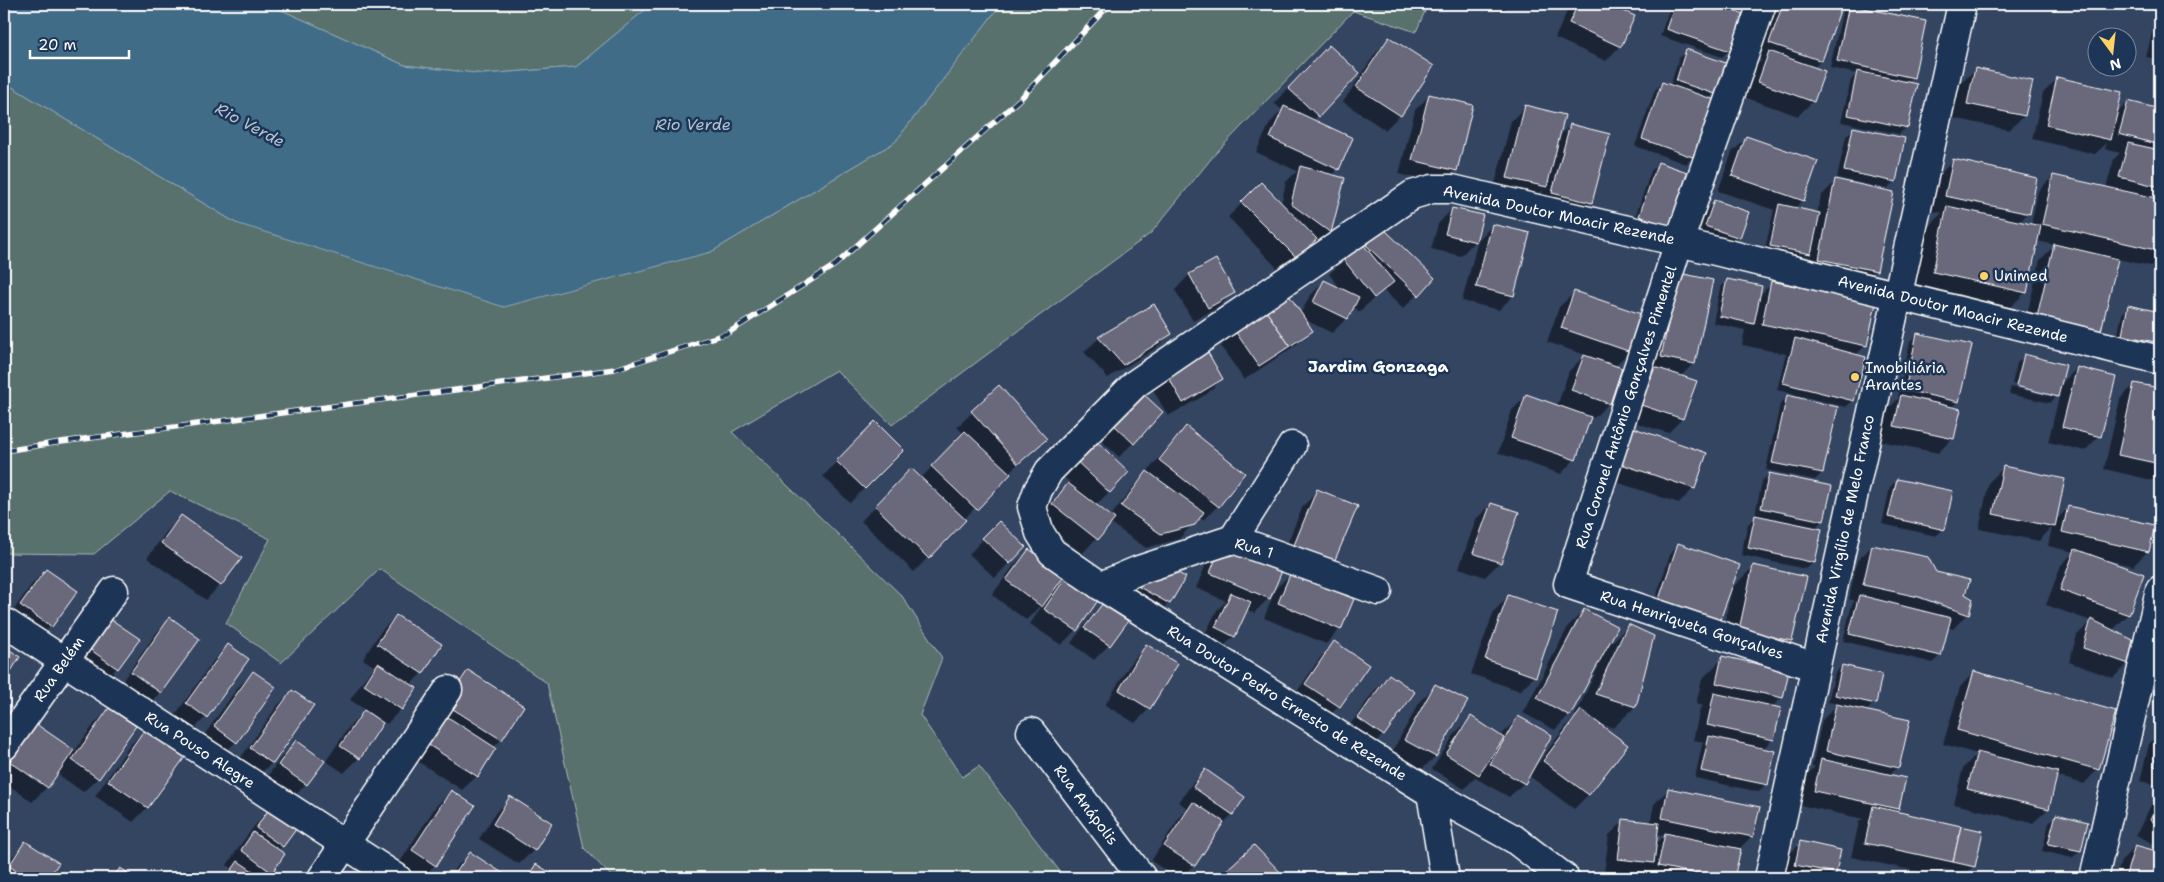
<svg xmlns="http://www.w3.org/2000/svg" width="2164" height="882" font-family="'Shantell Sans',sans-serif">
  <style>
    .green { fill: #59716d; stroke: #acb8b6 }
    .water { fill: #416c88; stroke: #8da7b8 }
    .shadow { fill: #0007; fill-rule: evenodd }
    .building { fill: #6a697c; stroke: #fff }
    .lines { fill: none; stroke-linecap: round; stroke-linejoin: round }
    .street-casing { stroke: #fff; stroke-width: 31 }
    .street { stroke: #1d3557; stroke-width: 28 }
    .rail-casing { stroke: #fff; stroke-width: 5.5 }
    .rail { stroke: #1d3557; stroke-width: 4; stroke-dasharray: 11; stroke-linecap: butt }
    .poi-dot { fill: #ffd166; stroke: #1d3557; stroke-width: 2 }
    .labels { text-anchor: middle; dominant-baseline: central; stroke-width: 5; stroke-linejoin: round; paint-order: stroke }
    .street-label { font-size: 15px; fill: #fff; stroke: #1d3557 }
    .poi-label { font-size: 15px; fill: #fff; stroke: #1d3557; text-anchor: start }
    .water-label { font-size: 16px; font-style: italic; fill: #b3c4cf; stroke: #1d3557 }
    .neighbourhood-label { font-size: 16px; font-weight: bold; fill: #fff; stroke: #1d3557 }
  </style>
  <rect width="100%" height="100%" fill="#344562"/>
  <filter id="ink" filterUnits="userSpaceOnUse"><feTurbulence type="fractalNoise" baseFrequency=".02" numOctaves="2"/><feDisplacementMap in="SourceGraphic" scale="10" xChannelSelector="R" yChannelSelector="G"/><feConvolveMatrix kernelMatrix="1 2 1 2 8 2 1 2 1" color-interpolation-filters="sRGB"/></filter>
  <g filter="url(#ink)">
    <g class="green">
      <path d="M268,4H652L576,67L484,74L404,65Z"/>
      <path d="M1001,4H1428L1416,32L1353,11L1215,154L1151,233L892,425L836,370L732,432L902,596L942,658L920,715L962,777L979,766L1065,878H613L584,848L547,683L380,569L281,663L226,623L270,539L170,491L94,554L4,553V82L236,223L711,252L895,142Z"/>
    </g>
    <path class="water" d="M4,4H268L404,65L484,74L576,67L652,4H1001L895,142L711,252L504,307L236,223L4,82Z"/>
    <g class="shadow">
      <path d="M1493,4H1511L1502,12Z"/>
      <path d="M1573,4H1605L1634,17L1620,46L1606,61L1555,38L1568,9Z"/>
      <path d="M1671,4H1742L1734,12L1729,50L1722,57L1660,36Z"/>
      <path d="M1776,4H1824L1839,9L1821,61L1813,68V101L1798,116L1744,97L1754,67L1762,60L1755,58Z"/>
      <path d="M1850,6L1913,77L1907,83V127L1899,134L1841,122L1851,80L1857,74L1830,68L1842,13Z"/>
      <path d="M2160,13V60L2146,57L2156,17Z"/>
      <path d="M1389,39L1432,66L1400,115L1385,130L1343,102L1375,54Z"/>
      <path d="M1687,51L1725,64L1714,94L1709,99L1693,157L1686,164L1635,146L1655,90L1662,83L1670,86L1679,58Z"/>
      <path d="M1314,61L1358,73L1313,121L1338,169L1332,176L1344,179L1329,232L1315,247L1310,243L1281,272L1228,217L1261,184L1281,204L1286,182L1297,171L1256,152L1270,123L1282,110L1274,103Z"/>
      <path d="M1975,70L2024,116L2009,130L1953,118L1960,84Z"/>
      <path d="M2058,78L2116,114L2128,102L2160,110V268L2117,259L2100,331L2085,345L2023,331L2040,260L2055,245L2037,241L2026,292L2004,313L1912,293L1926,229L1942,213L1931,211L1939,175L1953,161L2028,213L2019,223L2031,225L2038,191L2053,176L2106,188L2114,159L2120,153L2105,149L2107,143L2095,154L2032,139L2043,93Z"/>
      <path d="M1430,95L1456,170L1441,185L1399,174L1415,110Z"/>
      <path d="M1525,107L1559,137L1570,125L1591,203L1576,217L1538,207L1543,190L1532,201L1493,192L1511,121Z"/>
      <path d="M1854,128L1895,181L1887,189L1837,178L1846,136Z"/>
      <path d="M1747,138L1803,200L1795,208L1817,213L1821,196L1836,181L1893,193L1875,271L1861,285L1805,274L1808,255L1803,261L1764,253L1774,210L1718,191L1732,152Z"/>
      <path d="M1658,164L1671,226L1633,223L1651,171Z"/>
      <path d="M1714,202L1739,237L1732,245L1699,233L1707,209Z"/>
      <path d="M1452,209L1475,241L1461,256L1431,249L1438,224Z"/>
      <path d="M1492,226L1513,296L1499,310L1462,301L1478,240Z"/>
      <path d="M1383,230L1433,278L1403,309L1383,290L1359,312L1353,305L1347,318L1332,333L1303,319L1311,331L1296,345L1244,380L1221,346L1236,332L1300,314L1310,296L1324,281L1341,290L1329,274L1344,260L1365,248Z"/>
      <path d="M1215,261L1233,292L1219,307L1193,321L1175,290L1189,275Z"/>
      <path d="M1679,275L1694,363L1680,377L1682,419L1668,433L1627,420Z"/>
      <path d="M1728,280L1759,296L1772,283L1866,345L1856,355L1853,400L1846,407L1777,390L1786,354L1742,345L1745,330L1713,323L1720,288Z"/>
      <path d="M1574,293L1630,351L1614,367L1609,403L1594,418L1590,416L1575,459L1561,474L1498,453L1512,410L1527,396L1557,406L1569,371L1585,355L1547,342L1559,307Z"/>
      <path d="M2129,306L2159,313L2160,307V351L2116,342L2122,314Z"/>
      <path d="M1171,334L1156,348L1108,378L1084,352L1099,338Z"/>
      <path d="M1917,335L1958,401L1951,408L1953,438L1938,453L1880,441L1886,411L1900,397H1898L1910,342Z"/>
      <path d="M2025,356L2060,385L2077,368L2099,436L2085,451L2048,442L2060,393L2050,403L2009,394L2011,387L2054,397V394L2012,384L2017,363Z"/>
      <path d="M1167,374L1222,379L1207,394L1168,416L1152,388Z"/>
      <path d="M2135,384L2160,390V482L2104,469L2120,399Z"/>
      <path d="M999,387L1030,453L1008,473L914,572L861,521L911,470L921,478L964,434L957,427Z"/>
      <path d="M1787,397L1822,473L1815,480L1766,470L1780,404Z"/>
      <path d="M1123,404L1133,443L1119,457L1095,435Z"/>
      <path d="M875,423L902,450L850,503L823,476Z"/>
      <path d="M1186,428L1218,506L1203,520L1199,517L1179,539L1146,548L1110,523L1082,554L1038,519L1054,499L1070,483L1056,469L1089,435L1109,492L1095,506L1110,517L1133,487Z"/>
      <path d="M1634,429L1694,488L1679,503L1607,479L1620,444Z"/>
      <path d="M2004,467L2055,521L2068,508L2148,551L2133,566L2102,559L2101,560L2143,575L2128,615L2112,631L2132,641L2128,664L2113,678L2069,662L2077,635L2091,621L2046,605L2061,565L2074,552L2048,546L2052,527L2039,541L1979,529L1989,482Z"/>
      <path d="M1769,474L1823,520L1814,529V562L1806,569L1741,555L1748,524L1757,515H1755L1762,481Z"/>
      <path d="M1897,480L1944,529L1936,536L1882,524L1890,487Z"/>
      <path d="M1318,491L1333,562L1280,560L1303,506Z"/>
      <path d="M1491,504L1500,562L1485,577L1459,568L1476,519Z"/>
      <path d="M181,517L220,585L206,600L147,558L167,531Z"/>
      <path d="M999,523L1024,547L995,578L969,554Z"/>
      <path d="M1679,544L1711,630L1652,609L1671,552Z"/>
      <path d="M1872,546L1935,573L1963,595L1967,614L1953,629L1947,627L1940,655L1933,663L1843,641L1852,604L1855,601L1849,599L1857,561ZM1914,594L1951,607V610L1913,596Z"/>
      <path d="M1222,547L1269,598L1254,613L1246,609L1234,636L1219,651L1201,642L1217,610L1226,601L1196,588L1207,562Z"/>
      <path d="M1029,550L1053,591L1066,578L1097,599L1076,630L1061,645L1030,624L1043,604L1026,620L992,595L1014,565Z"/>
      <path d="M1754,566L1791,641L1770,662L1718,651L1732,588ZM1732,630L1777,637V639Z"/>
      <path d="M46,570L51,626L37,641L7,620L31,585Z"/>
      <path d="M1291,574L1340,629L1326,644L1264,618L1276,588Z"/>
      <path d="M1149,575L1169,603L1154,618L1125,602L1134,590Z"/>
      <path d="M1509,596L1534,676L1520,691L1471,674L1494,611Z"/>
      <path d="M1103,604L1109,645L1094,660L1071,643L1089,619Z"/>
      <path d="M1584,611L1606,648L1628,626L1653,636L1635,707L1613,728L1595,722L1626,745L1588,795L1574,809L1528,775L1524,783L1509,797L1475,778L1464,789L1432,769L1456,732L1471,718L1500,737L1518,717L1532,771L1566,726L1577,716L1575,715L1600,663L1598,662L1569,715L1555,730L1523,713L1569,625Z"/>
      <path d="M396,616L422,673L410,685L401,709L387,724L350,700L364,679L375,667L363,659L381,631Z"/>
      <path d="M170,619L199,639L160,693L146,707L118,687L156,633Z"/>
      <path d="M95,634L138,639L117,668L102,683L74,663Z"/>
      <path d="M1334,643L1367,665L1339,706L1324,721L1292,699L1320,658Z"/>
      <path d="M229,646L206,717L192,731L173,718L214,660Z"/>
      <path d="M1147,646L1149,709L1135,723L1105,705L1132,661Z"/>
      <path d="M1723,658L1782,697L1772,707L1773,739L1763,749L1766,784L1759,792L1695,778L1702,745L1704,742L1693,740L1700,709L1703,706L1696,704L1702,679Z"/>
      <path d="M1842,666L1874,703L1866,712L1898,767L1889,775L1898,808L1894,812L1981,832L1973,867L1966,874L1944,869L1937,876L1851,857L1859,822L1863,819L1800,805L1806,775L1815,767L1812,766L1822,720L1838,704L1828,702L1835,673Z"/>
      <path d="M468,672L522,706L501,740L493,748L477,776L462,790L411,757L453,686Z"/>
      <path d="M1974,672L2098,769L2084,784L2056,776L2048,809L2033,823L1954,804L1963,768L1977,754L1943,744L1960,687Z"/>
      <path d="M253,673L236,742L221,756L200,741L238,687Z"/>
      <path d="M1389,675L1383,735L1368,750L1344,733L1375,690Z"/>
      <path d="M1436,685L1466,702L1435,757L1420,771L1390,755L1421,700Z"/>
      <path d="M292,691L272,763L257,777L237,763L277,706Z"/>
      <path d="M2160,701V724L2155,723Z"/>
      <path d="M109,709L98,778L83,792L56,773L47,787L32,802L4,782V765L22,740L36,725L74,752L94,724Z"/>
      <path d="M364,712L381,724L359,758L344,773L326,761L349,727Z"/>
      <path d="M145,731L183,757L147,808L133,822L95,796L130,745Z"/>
      <path d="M2160,732V786L2140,781L2149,744Z"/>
      <path d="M296,742L306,784L292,799L265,780L281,757Z"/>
      <path d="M1205,771L1243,797L1232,815L1218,828L1194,865L1180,878H1177L1151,861L1179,818L1188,809L1179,802L1191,785Z"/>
      <path d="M1669,789L1752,836L1739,849L1733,878H1644L1646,869L1638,877L1604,873L1609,835L1624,821L1650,824L1654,804ZM1656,834L1664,836L1655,845Z"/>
      <path d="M451,792L473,806L435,865L422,878H417L398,865L436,806Z"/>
      <path d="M2160,795V847L2136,835L2152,803Z"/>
      <path d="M511,798L534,850L519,864L479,839L496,812Z"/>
      <path d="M270,811L282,846L278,851L271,872L265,878H223L232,869L227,865L238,848L255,825Z"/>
      <path d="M2056,816L2080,851L2072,858L2042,851L2049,823Z"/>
      <path d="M25,843L57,864L47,878H4V868L11,858Z"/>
      <path d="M1801,843L1835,872L1829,878H1782L1786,857Z"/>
      <path d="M2135,846L2160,853V878H2116L2121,861Z"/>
      <path d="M1254,847L1284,878H1220Z"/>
      <path d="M470,854L508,878H449L455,868Z"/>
      <path d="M537,865L557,878H524Z"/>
    </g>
    <g class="building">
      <path d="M1578,4H1608L1635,16L1621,47L1569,23Z"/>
      <path d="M1675,4H1715L1744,14L1730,51L1666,29Z"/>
      <path d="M1783,4H1828L1841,8L1822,61L1769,43Z"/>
      <path d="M1849,5L1926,21L1914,78L1837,61Z"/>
      <path d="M1389,37L1434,66L1401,116L1356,87Z"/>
      <path d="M1329,45L1360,73L1319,117L1288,88Z"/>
      <path d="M1686,49L1726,63L1715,94L1676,81Z"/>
      <path d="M1769,51L1825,71L1814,102L1758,82Z"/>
      <path d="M1975,68L2033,81L2025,116L1967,104Z"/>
      <path d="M1857,71L1917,84L1908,128L1848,115Z"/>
      <path d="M2057,77L2122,92L2111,140L2046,125Z"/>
      <path d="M1662,82L1715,100L1695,158L1642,139Z"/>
      <path d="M1429,94L1473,105L1457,171L1412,160Z"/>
      <path d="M2128,101L2160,109V145L2119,134Z"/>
      <path d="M1525,105L1565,115L1547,187L1507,178Z"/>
      <path d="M1284,106L1353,138L1339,170L1270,138Z"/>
      <path d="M1570,124L1610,134L1592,203L1552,193Z"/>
      <path d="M1853,127L1905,138L1896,182L1844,171Z"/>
      <path d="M1746,136L1818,161L1804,201L1732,176Z"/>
      <path d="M2128,143L2160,150V187L2119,177Z"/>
      <path d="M1953,159L2037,178L2030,214L1945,196Z"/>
      <path d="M1658,162L1690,173L1672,227L1639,216Z"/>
      <path d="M1300,166L1345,178L1331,233L1291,204Z"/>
      <path d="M2053,175L2160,199V251L2042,224Z"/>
      <path d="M1835,179L1894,192L1877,271L1819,259Z"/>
      <path d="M1261,182L1317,239L1297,258L1241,202Z"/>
      <path d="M1714,200L1749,212L1740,238L1705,226Z"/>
      <path d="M1779,204L1820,213L1811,254L1770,246Z"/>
      <path d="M1947,206L2041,226L2027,293L1933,272Z"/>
      <path d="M1452,208L1483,215L1476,242L1445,234Z"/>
      <path d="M1492,224L1530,233L1514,296L1476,287Z"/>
      <path d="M1383,228L1435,278L1419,296L1366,245Z"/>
      <path d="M1362,243L1394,282L1374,298L1343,259Z"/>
      <path d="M2054,244L2118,259L2101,331L2037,317Z"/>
      <path d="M1216,259L1235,293L1208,308L1189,274Z"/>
      <path d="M1679,273L1713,280L1695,364L1661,357Z"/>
      <path d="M1727,279L1762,286L1754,324L1719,316Z"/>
      <path d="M1324,280L1359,297L1348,319L1313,302Z"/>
      <path d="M1771,281L1876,303L1867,346L1762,324Z"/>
      <path d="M1574,291L1644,315L1631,352L1561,328Z"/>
      <path d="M1289,295L1313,331L1290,346L1266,311Z"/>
      <path d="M1154,304L1172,334L1123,365L1098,337Z"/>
      <path d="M2128,305L2160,312V343L2122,335Z"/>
      <path d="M1266,311L1290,346L1259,366L1235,331Z"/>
      <path d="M1917,333L1972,345L1959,402L1905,390Z"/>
      <path d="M1795,338L1866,357L1854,401L1783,383Z"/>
      <path d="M1206,349L1223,379L1183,403L1166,373Z"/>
      <path d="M2024,354L2066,365L2058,397L2016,386Z"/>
      <path d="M1584,355L1622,368L1610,404L1571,390Z"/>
      <path d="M1655,367L1697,381L1683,419L1641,405Z"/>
      <path d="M2077,367L2116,377L2101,437L2062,427Z"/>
      <path d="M2134,383L2160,388V464L2118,455Z"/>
      <path d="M999,385L1047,439L1018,464L971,411Z"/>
      <path d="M1137,388L1163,412L1134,444L1108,419Z"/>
      <path d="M1526,394L1591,417L1576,460L1511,438Z"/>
      <path d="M1787,395L1838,407L1823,473L1772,463Z"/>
      <path d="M1901,395L1961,409L1954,439L1894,426Z"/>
      <path d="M875,421L904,450L865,489L836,461Z"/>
      <path d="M1186,426L1245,473L1219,507L1159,460Z"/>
      <path d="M1634,428L1707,453L1695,489L1621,464Z"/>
      <path d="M965,431L1011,474L977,510L931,466Z"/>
      <path d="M1089,434L1129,472L1110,493L1069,454Z"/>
      <path d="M2003,466L2065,479L2055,527L1993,514Z"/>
      <path d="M911,468L966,520L929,559L875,506Z"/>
      <path d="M1147,471L1204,512L1195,525L1161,534L1121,506Z"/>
      <path d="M1769,473L1832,486L1824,521L1761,508Z"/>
      <path d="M1897,479L1953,491L1945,530L1888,517Z"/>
      <path d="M1068,483L1115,519L1098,540L1052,504Z"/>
      <path d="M1317,489L1358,506L1334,562L1294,545Z"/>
      <path d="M1491,503L1519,512L1501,563L1473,553Z"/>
      <path d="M2068,506L2155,525L2149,552L2062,532Z"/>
      <path d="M181,515L242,558L221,586L161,543Z"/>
      <path d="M1755,515L1822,529L1815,563L1748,548Z"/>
      <path d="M999,521L1026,547L1010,564L982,538Z"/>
      <path d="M1678,543L1740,565L1719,623L1658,602Z"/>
      <path d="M1872,545L1928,557L1936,572L1970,580L1965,594L1973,599L1969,615L1919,597L1863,585Z"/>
      <path d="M1221,546L1282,571L1270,599L1210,573Z"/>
      <path d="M1029,549L1065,575L1042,607L1006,580Z"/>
      <path d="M2075,549L2144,574L2129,615L2060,590Z"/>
      <path d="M1753,565L1807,577L1792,641L1739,630Z"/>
      <path d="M1165,567L1186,577L1170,604L1139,587L1148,574Z"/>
      <path d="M46,569L78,591L52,627L20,605Z"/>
      <path d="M1291,572L1354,599L1341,630L1278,603Z"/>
      <path d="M1066,577L1099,599L1077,631L1044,609Z"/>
      <path d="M1231,593L1251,602L1235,637L1215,627Z"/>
      <path d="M1508,595L1558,612L1536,677L1485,659Z"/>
      <path d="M1859,595L1951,618L1941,656L1849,634Z"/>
      <path d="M1103,603L1128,621L1110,646L1084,628Z"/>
      <path d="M1584,609L1618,627L1570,716L1537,698Z"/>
      <path d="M396,615L442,644L423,674L377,644Z"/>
      <path d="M170,617L200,639L161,693L131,672Z"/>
      <path d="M109,618L140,639L118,669L88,648Z"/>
      <path d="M2091,619L2133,640L2129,664L2083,648Z"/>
      <path d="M1628,624L1654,636L1636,707L1595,694Z"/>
      <path d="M1334,641L1369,665L1340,707L1305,684Z"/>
      <path d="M228,644L249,659L207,718L186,703Z"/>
      <path d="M1146,644L1178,664L1150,709L1119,690Z"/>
      <path d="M4,646L20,657L4,682Z"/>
      <path d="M1722,656L1789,671L1783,698L1716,683Z"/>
      <path d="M378,663L417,688L402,710L364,685Z"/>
      <path d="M1842,665L1882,674L1876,704L1835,695Z"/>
      <path d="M468,670L524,706L502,740L445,704Z"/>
      <path d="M253,671L276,687L237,743L214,726Z"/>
      <path d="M1974,671L2116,711L2099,770L1957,730Z"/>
      <path d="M1389,674L1415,692L1384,736L1358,718Z"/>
      <path d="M1435,684L1468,701L1436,757L1404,740Z"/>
      <path d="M292,690L314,705L273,764L250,748Z"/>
      <path d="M1714,693L1781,708L1774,740L1707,725Z"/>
      <path d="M1836,704L1910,720L1899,768L1826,751Z"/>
      <path d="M109,708L136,726L99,779L72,760Z"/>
      <path d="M364,710L383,723L360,759L340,746Z"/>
      <path d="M1581,710L1628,745L1589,795L1543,761Z"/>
      <path d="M443,714L496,748L478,777L424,742Z"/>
      <path d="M1471,716L1504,738L1479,775L1446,754Z"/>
      <path d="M1518,716L1552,735L1525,784L1490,764Z"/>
      <path d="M36,724L74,750L48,788L9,761Z"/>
      <path d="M145,729L185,757L148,808L108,781Z"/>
      <path d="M1709,736L1775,751L1768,785L1701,771Z"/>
      <path d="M2160,739V768L2154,766Z"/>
      <path d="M296,740L325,761L307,785L278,765Z"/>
      <path d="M1977,752L2058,772L2049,809L1967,789Z"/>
      <path d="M1821,759L1906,778L1899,809L1814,791Z"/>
      <path d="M1205,769L1245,797L1233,815L1193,787Z"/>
      <path d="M1668,788L1760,807L1753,837L1662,818Z"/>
      <path d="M451,790L475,806L436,866L412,850Z"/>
      <path d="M510,796L552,823L535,851L493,824Z"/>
      <path d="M2160,800V825L2150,820Z"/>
      <path d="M1193,802L1224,822L1195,866L1164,846Z"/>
      <path d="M1873,806L1961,826L1953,862L1865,843Z"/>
      <path d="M269,809L297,828L283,847L256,828Z"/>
      <path d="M2056,814L2088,822L2081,851L2048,844Z"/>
      <path d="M1623,819L1659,823L1654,863L1618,859Z"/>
      <path d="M1961,826L1983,831L1975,867L1953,862Z"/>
      <path d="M253,832L285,854L272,873L241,850Z"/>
      <path d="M1665,833L1741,849L1734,878H1716L1658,866Z"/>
      <path d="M25,841L59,863L48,878H27L9,866Z"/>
      <path d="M1800,841L1841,850L1836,873L1795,865Z"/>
      <path d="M1254,845L1286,878H1225L1222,874Z"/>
      <path d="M2135,845L2160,852V878H2125Z"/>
      <path d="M470,852L510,878L453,877Z"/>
      <path d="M238,861L263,878H226Z"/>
      <path d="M536,864L559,878H527Z"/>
      <path d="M120,868L137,878H113Z"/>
      <path d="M68,871L80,878H63Z"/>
      <path d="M1795,872L1826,878H1794Z"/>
    </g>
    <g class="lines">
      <g class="street-casing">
        <g id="street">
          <path d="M1762,4L1679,242L1568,584L1815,667"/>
          <path d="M1233,539L1292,446"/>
          <path d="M1101,586L1139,570L1233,539L1378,591"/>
          <path d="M4,622L397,878"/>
          <path d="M1031,732L1142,878"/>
          <path d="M4,746L114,591"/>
          <path d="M1431,793L1445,878"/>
          <path d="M322,878L448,690"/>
          <path d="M1565,878L1514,839L1431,793L1101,586L1052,552L1040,533L1032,507L1038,490L1049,471L1135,384L1412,195L1432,189H1452L1679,242L2160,360"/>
          <path d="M1769,878L1962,4"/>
          <path d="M2094,878L2160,590"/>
        </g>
      </g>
      <use href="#street" class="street"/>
      <g class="rail-casing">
        <path id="rail" d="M4,451L61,442L615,369L728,333L835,265L1022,97L1110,4"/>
      </g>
      <use href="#rail" class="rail"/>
    </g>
  </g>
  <g class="poi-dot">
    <circle cx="1984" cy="276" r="5"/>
    <circle cx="1855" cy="377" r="5"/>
  </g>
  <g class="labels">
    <g class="street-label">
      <text transform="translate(1559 215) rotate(12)">Avenida Doutor Moacir Rezende</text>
      <text transform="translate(1953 309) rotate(14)">Avenida Doutor Moacir Rezende</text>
      <text transform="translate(1626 407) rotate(-72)">Rua Coronel Antônio Gonçalves Pimentel</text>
      <text transform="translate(1845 529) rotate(-78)">Avenida Virgílio de Melo Franco</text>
      <text transform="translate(1254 548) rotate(16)">Rua 1</text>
      <text transform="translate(1692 625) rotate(18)">Rua Henriqueta Gonçalves</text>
      <text transform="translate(59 669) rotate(-55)">Rua Belém</text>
      <text transform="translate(1287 703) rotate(32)">Rua Doutor Pedro Ernesto de Rezende</text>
      <text transform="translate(200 750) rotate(33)">Rua Pouso Alegre</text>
      <text transform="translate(1086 805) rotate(53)">Rua Anápolis</text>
    </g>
    <g class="poi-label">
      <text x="1994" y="276">Unimed</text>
      <text x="1865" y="368">Imobiliária<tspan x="1865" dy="17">Arantes</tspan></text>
    </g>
    <g class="water-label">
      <text x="693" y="124">Rio Verde</text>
      <text transform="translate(250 125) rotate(28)">Rio Verde</text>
    </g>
    <g class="neighbourhood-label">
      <text x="1378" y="366">Jardim Gonzaga</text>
    </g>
  </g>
  <rect width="2164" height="882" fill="none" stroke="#1d3557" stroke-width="20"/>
  <rect x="10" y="10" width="2144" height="862" fill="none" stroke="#fff" stroke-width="2" filter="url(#ink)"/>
  <g transform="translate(2112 52) rotate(165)"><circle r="24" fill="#1d3557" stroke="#77869a"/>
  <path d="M0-4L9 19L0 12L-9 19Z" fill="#ffd166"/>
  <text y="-8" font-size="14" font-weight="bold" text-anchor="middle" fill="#ffffff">N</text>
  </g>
  <path d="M30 50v8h99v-8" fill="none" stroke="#ffffff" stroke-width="2.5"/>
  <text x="38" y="50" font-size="15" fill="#ffffff" stroke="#1d3557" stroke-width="4" paint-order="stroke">20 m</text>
</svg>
